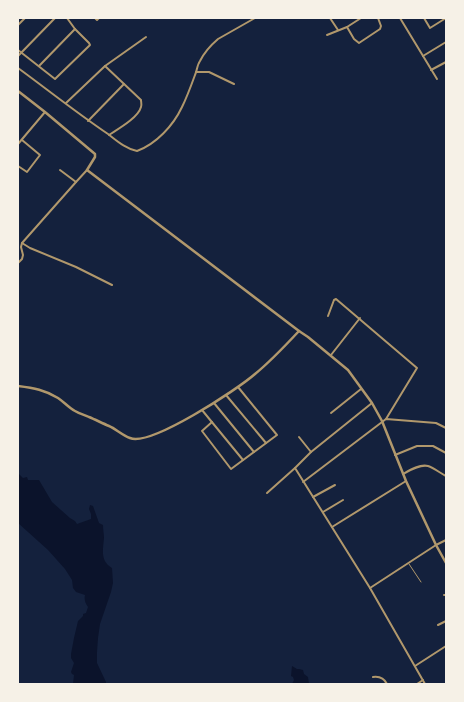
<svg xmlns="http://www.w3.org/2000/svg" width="464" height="702" font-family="Georgia,serif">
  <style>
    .water { fill: #0b132b }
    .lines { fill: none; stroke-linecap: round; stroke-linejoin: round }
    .service { stroke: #b1986c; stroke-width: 1 }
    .minor { stroke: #b1986c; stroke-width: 2 }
    .tertiary { stroke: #b1986c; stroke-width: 2.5 }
  </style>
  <rect width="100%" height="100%" fill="#14213d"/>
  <g class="water">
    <path d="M18,473L23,478L27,477L28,480H39L52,502L70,518L75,521L77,524L91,519V514L89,509L90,505L93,506L99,523L103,525C103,530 104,534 104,538C103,550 100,561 112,568L113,583L111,592L100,624L98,638L97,652V663L106,682V684H73L74,675L72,674L71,672L74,663L71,658V654L74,638L78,621L83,616V614L86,613L88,607C85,603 84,599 85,595L76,592L73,588L72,580L65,569L48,550L18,523Z"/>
    <path d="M292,666L297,669H299L303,670L304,674L308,677L309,684H292L294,680L293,677L291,676Z"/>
  </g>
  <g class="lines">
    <path class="service" d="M409,564L421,582"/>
    <g class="minor">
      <path d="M95,18L97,20L99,18"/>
      <path d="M330,18L338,30"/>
      <path d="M400,18L437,79"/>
      <path d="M424,18L430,28L446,18"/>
      <path d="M18,25L25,18"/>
      <path d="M347,27L354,39L359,43L380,29L381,26L378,18"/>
      <path d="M327,35L347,27L361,18"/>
      <path d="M18,50L55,79L56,78L90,45L89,43L75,29L67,18"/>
      <path d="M18,56L55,18"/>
      <path d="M423,56L446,42"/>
      <path d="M39,66L75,29"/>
      <path d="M105,66L141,100C141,102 142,105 141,107C138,118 118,129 109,135"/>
      <path d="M18,68C48,90 77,113 108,134C117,141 126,149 137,151C156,144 173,126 182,107C187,97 191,86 195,75C197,71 197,65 200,61C204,53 211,45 218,39L255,18"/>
      <path d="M431,70L446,62"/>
      <path d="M196,72H209L234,84"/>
      <path d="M66,103L105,66L146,37"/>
      <path d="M88,121L124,84"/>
      <path d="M18,144L45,112"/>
      <path d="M18,166L27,172L40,155L22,140"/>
      <path d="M60,170L76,182L87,170"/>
      <path d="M22,243L30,248L76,267L112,285"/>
      <path d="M18,263L22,259L23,255L21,247L22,243L76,182"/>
      <path d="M328,316L334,300L336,299L417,368L386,419"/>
      <path d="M331,355L360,318"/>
      <path d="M226,395L266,443"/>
      <path d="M214,403L254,452"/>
      <path d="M372,403L311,452L295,468L370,588L425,684"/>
      <path d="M202,410L243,460"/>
      <path d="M331,413L361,389"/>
      <path d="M212,422L202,431L231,469L277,435L238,387"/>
      <path d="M299,437L311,452"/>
      <path d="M395,455L417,446H433L446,453"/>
      <path d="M403,474C410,470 420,464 428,466C434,468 440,473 446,476"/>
      <path d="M303,482L386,419L436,423L446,428"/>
      <path d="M267,493L295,468"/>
      <path d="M313,497L335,485"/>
      <path d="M323,512L343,500"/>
      <path d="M332,527L406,481"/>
      <path d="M370,588L436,545L446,540"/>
      <path d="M444,595H446"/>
      <path d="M438,625L446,621"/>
      <path d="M415,666L446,646"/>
      <path d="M373,677C380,676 384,678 387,684"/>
      <path d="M417,684L423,680"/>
    </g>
    <g class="tertiary">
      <path d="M18,91L45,112L95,154V157L87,170L299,331L308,337L348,370L372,403L382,421L406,481L436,545L446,563"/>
      <path d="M18,386C34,388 45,390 58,398C64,402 69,408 75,411C80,414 85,415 89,417C96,420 102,423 109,426C116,429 122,435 130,438C150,447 238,389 255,374C271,361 285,346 299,331"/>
    </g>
  </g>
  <rect width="464" height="702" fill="none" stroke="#f6f1e7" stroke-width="38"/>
</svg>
